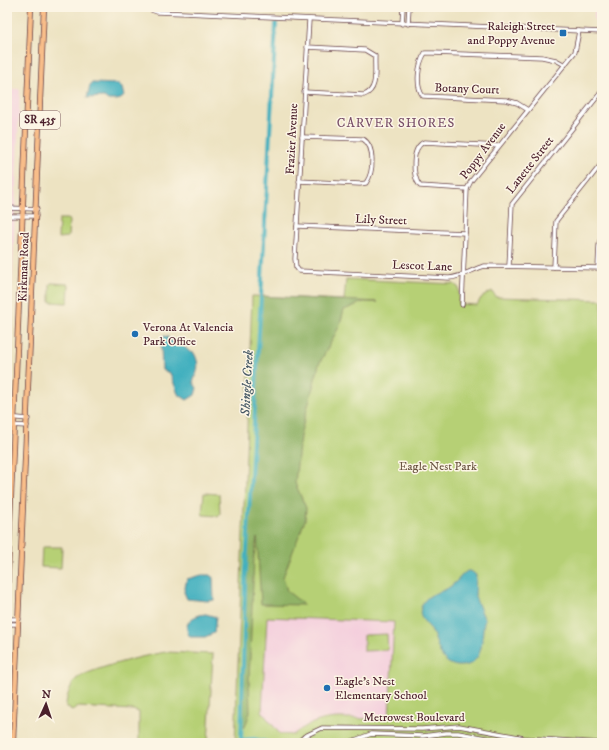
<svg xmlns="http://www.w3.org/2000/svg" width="609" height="750" font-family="'IM FELL DW Pica',serif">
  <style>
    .built { fill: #f4cfdd }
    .green { fill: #b6d075; stroke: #807850; fill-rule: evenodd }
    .forest { fill: #90b266; stroke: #6d6848 }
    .water { fill: #42b0bf; stroke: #466875 }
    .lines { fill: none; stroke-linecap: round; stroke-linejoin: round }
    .canal { stroke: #42b0bf; stroke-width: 4 }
    .minor-casing { stroke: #623c42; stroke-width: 5 }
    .major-casing { stroke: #623c42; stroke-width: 6 }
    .minor { stroke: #fff; stroke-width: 3.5 }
    .major { stroke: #f8bd89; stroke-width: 4.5 }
    .poi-dot { fill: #1f6fb2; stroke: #fcf5e5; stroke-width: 1.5 }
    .labels { text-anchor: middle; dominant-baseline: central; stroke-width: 3; stroke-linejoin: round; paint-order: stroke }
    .shield { fill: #fcf5e5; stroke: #7f5f63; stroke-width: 1 }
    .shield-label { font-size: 11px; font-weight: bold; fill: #4a1f2b }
    .poi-label { font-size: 12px; fill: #4a1f2b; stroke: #fcf5e5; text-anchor: start }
    .street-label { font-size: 12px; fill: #4a1f2b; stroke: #fcf5e5 }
    .park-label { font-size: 12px; fill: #6a5441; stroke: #fcf5e5 }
    .neighbourhood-label { font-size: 13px; letter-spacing: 1px; fill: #784e68; stroke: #fcf5e5 }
    .water-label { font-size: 13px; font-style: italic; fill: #475966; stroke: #fcf5e5 }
  </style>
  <rect width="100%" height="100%" fill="#fcf5e5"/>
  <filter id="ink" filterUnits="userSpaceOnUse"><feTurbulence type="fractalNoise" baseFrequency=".025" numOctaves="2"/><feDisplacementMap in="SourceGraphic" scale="8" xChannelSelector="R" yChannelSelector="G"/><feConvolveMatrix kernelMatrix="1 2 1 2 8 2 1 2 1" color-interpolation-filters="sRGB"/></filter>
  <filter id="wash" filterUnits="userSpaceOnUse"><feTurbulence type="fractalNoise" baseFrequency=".012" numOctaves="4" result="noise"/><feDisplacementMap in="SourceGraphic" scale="16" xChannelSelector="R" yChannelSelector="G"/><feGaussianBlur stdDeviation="0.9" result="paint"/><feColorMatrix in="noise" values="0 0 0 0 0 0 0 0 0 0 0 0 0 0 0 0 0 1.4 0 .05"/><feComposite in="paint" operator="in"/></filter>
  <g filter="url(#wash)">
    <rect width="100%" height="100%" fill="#ede3c2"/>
    <g class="built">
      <path d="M594,7H602V21L594,20Z"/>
      <path d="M7,89H20L7,408Z"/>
      <path d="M266,617L394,622L389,719L325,718L303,727L292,735L280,734L262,712Z"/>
    </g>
    <g class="green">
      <path d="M59,219H68L69,221L68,237L58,238Z"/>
      <path d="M346,279L454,284L459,288V304L477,305L481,298L492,291L496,297L602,300V743H235L252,296L344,300ZM267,617L394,622L389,719C351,721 325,709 293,735L280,734L262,712Z"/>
      <path d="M51,283L68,284L69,286L68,302L67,303L50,302V284Z"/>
      <path d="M204,493L219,494L220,514L218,516L203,515L202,513Z"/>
      <path d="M42,547H62L61,568L41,567Z"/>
      <path d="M387,634L388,650L364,651V635Z"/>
      <path d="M166,652L213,654L208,743H139V712L133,710L78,707L72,711L66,706C66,698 70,686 75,680C85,670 150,654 166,652Z"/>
    </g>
    <path class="forest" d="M261,296L378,302H363L344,310L339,327L319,364L300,436L295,483L306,508L305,520L283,577L287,591L304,605L261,604L257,538L254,557L249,681L250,712L245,727H241L245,586Z"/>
    <g class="water">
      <path d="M92,83L119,84L122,88L124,96C121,101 113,100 108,100L104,97L87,98L90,85Z"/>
      <path d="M164,336L168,337V340L180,343L190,352L194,353C200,364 198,371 193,382L197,388L195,395L187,400L178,394L170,373L162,370L161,345Z"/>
      <path d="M467,571H471L476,575L475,597L485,620C480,634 486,655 470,664C466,666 462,666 458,666C439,664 439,646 432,632C427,621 415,619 423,603C429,592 443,593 451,586C457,582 461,575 467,571Z"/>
      <path d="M202,575H211L213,578L214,600L208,601L187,599L184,592L187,579Z"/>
      <path d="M206,614L216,617L214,633L205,637H190C181,623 193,615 206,614Z"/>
    </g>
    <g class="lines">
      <g class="canal">
        <path d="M241,740L254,739L270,743"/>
        <path d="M241,743L245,586L276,24"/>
      </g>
    </g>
  </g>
  <g filter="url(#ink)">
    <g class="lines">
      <g class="minor-casing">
        <g id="minor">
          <path d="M143,7L157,12L183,13L602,32"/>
          <path d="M309,20L295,259L296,267L299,271L449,278C463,277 472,269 485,266L602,268"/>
          <path d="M402,24L403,7"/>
          <path d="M408,24L409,7"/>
          <path d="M304,92L364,95C379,90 374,69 375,56L365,50L307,47"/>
          <path d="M528,110L517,103L506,100L423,96C415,86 418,64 425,53H433L542,57L556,60L565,65"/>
          <path d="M299,181L360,184L366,183C374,172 375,146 363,139L302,137"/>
          <path d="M467,189L420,186C412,176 411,148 424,142L499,146"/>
          <path d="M7,208L37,209"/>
          <path d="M7,216H36"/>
          <path d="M297,226L465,233"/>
          <path d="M509,266L512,204L602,91"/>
          <path d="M554,267L556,221L602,163"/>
          <path d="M598,267L599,245L602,233"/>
          <path d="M462,305L467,189L471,181L575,52L579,31"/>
          <path d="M7,417L28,419"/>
          <path d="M7,425L27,426"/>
          <path d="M7,619H19"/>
          <path d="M7,624H18"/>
          <path d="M305,736L310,743"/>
          <path d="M297,743L305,736L322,728L422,729L459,726L524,738L602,743"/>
          <path d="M347,743L371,734L423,736L446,733H458L508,742L539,741"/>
        </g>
      </g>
      <g class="major-casing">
        <g id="major">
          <path d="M7,595L31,7"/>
          <path d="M13,743L44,7"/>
        </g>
      </g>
      <use href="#minor" class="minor"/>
      <use href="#major" class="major"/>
    </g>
  </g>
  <g class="poi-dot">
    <rect x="559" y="29" width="8" height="8" rx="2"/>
    <circle cx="135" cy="334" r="4"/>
    <circle cx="327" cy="688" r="4"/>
  </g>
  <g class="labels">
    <rect class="shield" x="20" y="111" width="40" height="18" rx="3"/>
    <g class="shield-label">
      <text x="40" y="120">SR 435</text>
    </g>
    <g class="poi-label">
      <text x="555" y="26" text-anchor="end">Raleigh Street<tspan x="555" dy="14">and Poppy Avenue</tspan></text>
      <text x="143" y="327">Verona At Valencia<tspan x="143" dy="14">Park Office</tspan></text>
      <text x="335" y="681">Eagle's Nest<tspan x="335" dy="14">Elementary School</tspan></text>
    </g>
    <g class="street-label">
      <text transform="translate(467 89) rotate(2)">Botany Court</text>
      <text transform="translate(292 139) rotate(-87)">Frazier Avenue</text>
      <text transform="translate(483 151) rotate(-53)">Poppy Avenue</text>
      <text transform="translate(530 165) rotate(-52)">Lanette Street</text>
      <text transform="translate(381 220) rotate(2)">Lily Street</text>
      <text transform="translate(422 266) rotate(2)">Lescot Lane</text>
      <text transform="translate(24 267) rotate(-88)">Kirkman Road</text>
      <text x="414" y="717">Metrowest Boulevard</text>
    </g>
    <g class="park-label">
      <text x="438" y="466">Eagle Nest Park</text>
    </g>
    <g class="neighbourhood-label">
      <text x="396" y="123">CARVER SHORES</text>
    </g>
    <g class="water-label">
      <text transform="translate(247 383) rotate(-87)">Shingle Creek</text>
    </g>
  </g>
  <rect width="609" height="750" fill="none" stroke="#fcf5e5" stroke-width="24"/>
  <g transform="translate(46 704) rotate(3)" stroke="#fcf5e5" stroke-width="3" paint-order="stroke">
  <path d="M0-3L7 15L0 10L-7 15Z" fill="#4a1f2b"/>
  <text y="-6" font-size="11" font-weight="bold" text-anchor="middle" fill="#4a1f2b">N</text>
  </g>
</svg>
